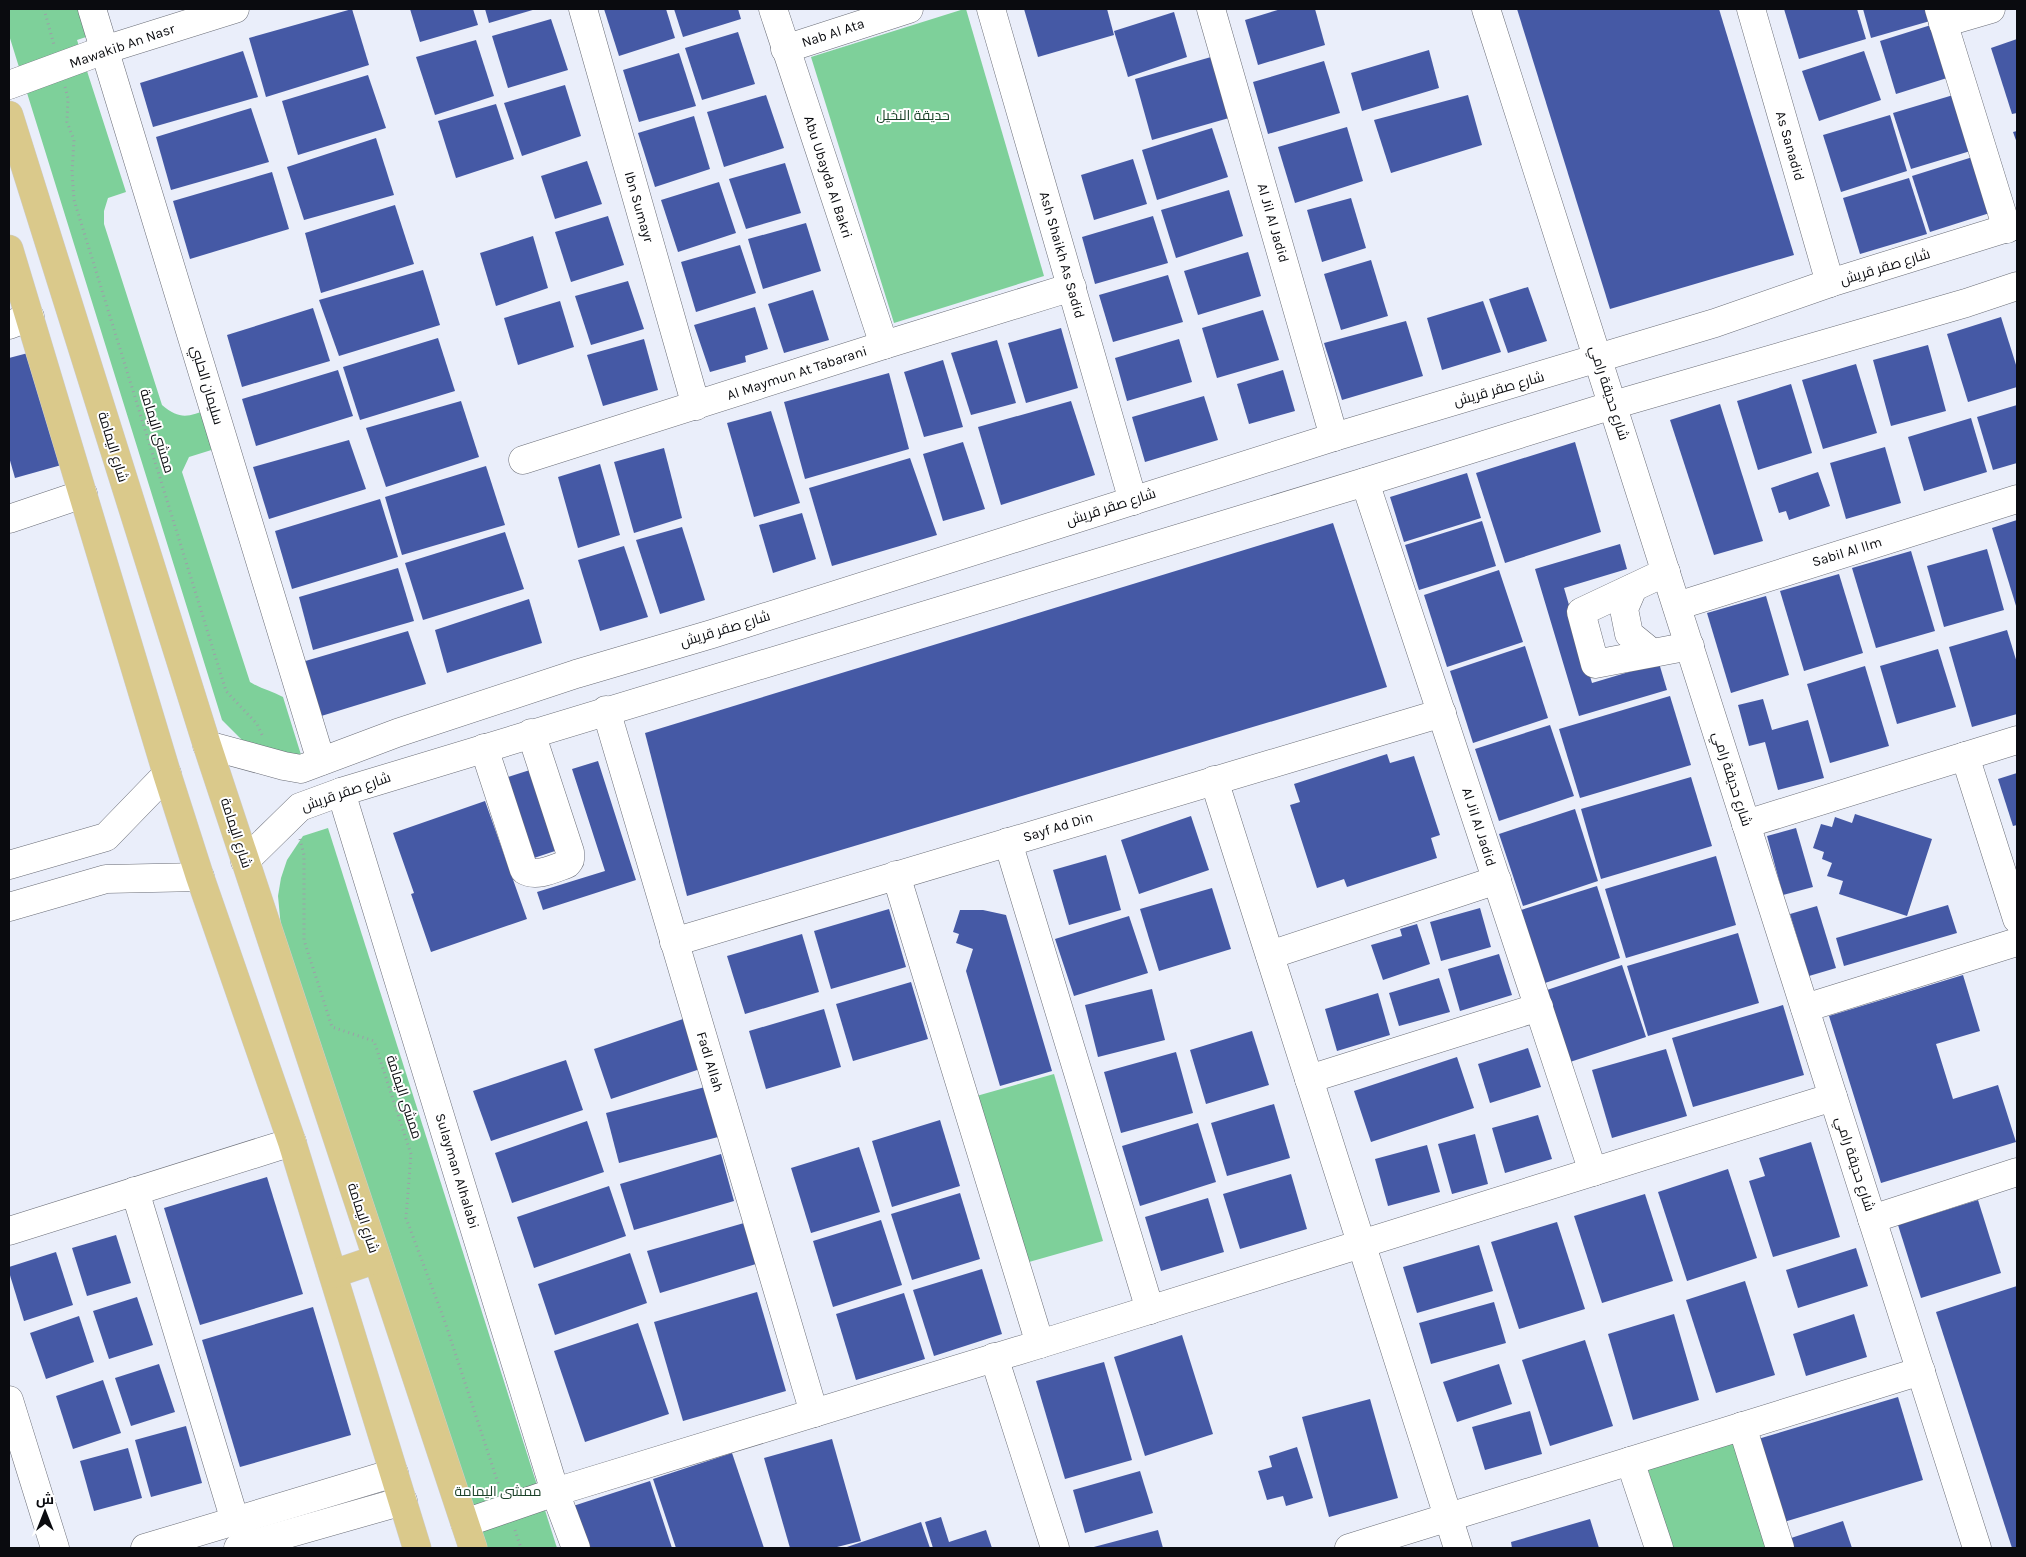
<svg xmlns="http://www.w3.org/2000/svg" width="2026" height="1557" font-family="Karla,Cairo,sans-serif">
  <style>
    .green { fill: #7ed09a }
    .building { fill: #4559a5 }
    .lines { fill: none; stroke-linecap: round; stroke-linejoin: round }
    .minor-casing { stroke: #6a6d77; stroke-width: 29 }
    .major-casing { stroke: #cececf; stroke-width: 29 }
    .path { stroke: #9c9fa8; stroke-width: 3; stroke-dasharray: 1 4; stroke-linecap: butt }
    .minor { stroke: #fff; stroke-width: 28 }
    .major { stroke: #dac98b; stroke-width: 28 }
    .labels { text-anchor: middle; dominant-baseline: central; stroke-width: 4; stroke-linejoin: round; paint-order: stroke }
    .street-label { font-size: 14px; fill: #0a0b0f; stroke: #fff }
    .park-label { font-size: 14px; fill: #1c422a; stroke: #fff }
  </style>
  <rect width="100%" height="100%" fill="#eaeefa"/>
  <g class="green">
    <path d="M9,9H80L89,36L77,40L126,192L108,198L104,211V224L162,405C180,420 188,417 209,409L221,447L189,457L182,472L250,682C261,689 272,691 283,697L302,758L248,746L222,720L9,35Z"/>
    <path d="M964,9H966L1044,276L894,323L811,57Z"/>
    <path d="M328,828L557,1548H476L281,928L278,896L281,878L287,860L303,836Z"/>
    <path d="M1054,1074L1103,1241L1022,1264L973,1097Z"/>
    <path d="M1734,1437L1769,1548H1672L1646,1463Z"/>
  </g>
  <g class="building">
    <path d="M352,9L369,65L266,97L249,38Z"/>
    <path d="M410,9H473L478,25L420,42Z"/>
    <path d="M485,9H536L489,23Z"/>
    <path d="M604,9H666L675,38L619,56Z"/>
    <path d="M674,9H738L741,19L683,37Z"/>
    <path d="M1024,9H1107L1114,35L1038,57Z"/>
    <path d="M1281,9H1315L1325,45L1258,65L1245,20Z"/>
    <path d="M1517,9H1719L1794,255L1610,309Z"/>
    <path d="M1784,9H1857L1866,39L1799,59Z"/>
    <path d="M1863,9H1926L1930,21L1871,38Z"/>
    <path d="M1174,12L1187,57L1128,77L1114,31Z"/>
    <path d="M551,19L568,70L508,88L492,36Z"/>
    <path d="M1931,25L1947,78L1896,94L1880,41Z"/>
    <path d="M738,32L755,84L702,100L685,48Z"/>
    <path d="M2017,39V113L2012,114L1991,48Z"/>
    <path d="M476,40L494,96L435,115L416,57Z"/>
    <path d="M1429,50L1439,88L1362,111L1351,73Z"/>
    <path d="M243,51L258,97L153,127L140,83Z"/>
    <path d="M1864,51L1881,100L1819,121L1802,71Z"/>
    <path d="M679,53L696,106L639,122L623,70Z"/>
    <path d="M1211,57L1229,118L1152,140L1135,79Z"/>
    <path d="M1324,61L1340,113L1268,134L1253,82Z"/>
    <path d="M368,75L386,128L298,155L282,101Z"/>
    <path d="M565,85L581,136L522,156L504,103Z"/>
    <path d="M1960,93L1977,149L1911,169L1893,113Z"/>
    <path d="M766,95L784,148L724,167L707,112Z"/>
    <path d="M1468,95L1482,145L1391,173L1374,120Z"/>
    <path d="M496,104L514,159L456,178L438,121Z"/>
    <path d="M251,108L269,162L171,190L156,137Z"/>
    <path d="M1890,115L1907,171L1841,192L1823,135Z"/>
    <path d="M694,116L710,169L655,187L638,133Z"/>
    <path d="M1347,127L1363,181L1295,203L1278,147Z"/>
    <path d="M1212,128L1228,177L1157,200L1142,150Z"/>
    <path d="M2017,131V143L2013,132Z"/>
    <path d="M376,138L394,195L304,220L287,167Z"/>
    <path d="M1979,155L1996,211L1930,232L1912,176Z"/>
    <path d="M1133,159L1147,204L1094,220L1081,175Z"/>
    <path d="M587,161L602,204L555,219L541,176Z"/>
    <path d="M785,163L801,213L746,229L729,179Z"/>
    <path d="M272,172L289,229L190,259L173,201Z"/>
    <path d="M1909,178L1927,234L1860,254L1843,198Z"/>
    <path d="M719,182L736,233L678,252L661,200Z"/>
    <path d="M1229,190L1243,236L1176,258L1161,210Z"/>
    <path d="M1351,198L1366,248L1322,262L1307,210Z"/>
    <path d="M395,205L414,264L321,293L305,233Z"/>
    <path d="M608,216L624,265L571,282L555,232Z"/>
    <path d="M1153,216L1168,263L1095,284L1082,237Z"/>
    <path d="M806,223L821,271L763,289L748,239Z"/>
    <path d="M533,236L548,288L496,306L480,253Z"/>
    <path d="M740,245L756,293L696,312L681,262Z"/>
    <path d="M1248,252L1261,296L1198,315L1184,271Z"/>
    <path d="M1371,260L1388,316L1341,330L1324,274Z"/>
    <path d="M423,270L440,325L339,356L319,300Z"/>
    <path d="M1168,275L1183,322L1113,342L1099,295Z"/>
    <path d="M628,281L644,329L591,345L575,296Z"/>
    <path d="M1528,287L1547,341L1508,353L1489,299Z"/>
    <path d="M813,290L829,340L784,353L768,304Z"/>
    <path d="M560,301L574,347L518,365L504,318Z"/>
    <path d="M1483,301L1501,352L1442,370L1427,318Z"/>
    <path d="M755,307L768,349L745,356L746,362L710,372L694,325Z"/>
    <path d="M313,308L330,361L242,387L227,335Z"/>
    <path d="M1263,310L1279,360L1217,378L1202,328Z"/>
    <path d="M2001,317L2017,368V387L1968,402L1947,334Z"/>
    <path d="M1406,321L1423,376L1342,400L1324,343Z"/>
    <path d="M1061,328L1078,388L1026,403L1008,343Z"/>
    <path d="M438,338L455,391L360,420L343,367Z"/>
    <path d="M644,339L658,390L603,406L587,355Z"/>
    <path d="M1179,339L1192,382L1127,401L1115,358Z"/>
    <path d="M997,340L1016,403L971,415L951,353Z"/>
    <path d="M1928,345L1946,411L1891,426L1873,360Z"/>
    <path d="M28,353L65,464L15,478L9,457V358Z"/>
    <path d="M943,360L963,427L924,437L904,372Z"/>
    <path d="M1856,364L1877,433L1823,449L1802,380Z"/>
    <path d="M338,370L353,416L256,446L242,399Z"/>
    <path d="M1283,370L1295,411L1249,424L1237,384Z"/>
    <path d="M889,373L909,449L805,479L784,402Z"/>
    <path d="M1791,384L1812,453L1758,470L1737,401Z"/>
    <path d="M1204,396L1218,440L1145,462L1132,417Z"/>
    <path d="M461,401L479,457L386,487L366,428Z"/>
    <path d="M1071,401L1095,475L1001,505L978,427Z"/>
    <path d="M1720,404L1763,541L1714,555L1670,420Z"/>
    <path d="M2017,405V463L1993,470L1977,417Z"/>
    <path d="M771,411L800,503L754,517L727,423Z"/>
    <path d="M1971,418L1987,472L1924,491L1908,437Z"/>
    <path d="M349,440L366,489L269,519L253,467Z"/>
    <path d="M963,442L985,509L943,521L923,454Z"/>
    <path d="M1575,442L1601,532L1505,563L1476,473Z"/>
    <path d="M1885,447L1901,503L1846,519L1830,463Z"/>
    <path d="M664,448L682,518L634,533L614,462Z"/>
    <path d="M910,458L937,535L832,566L809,488Z"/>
    <path d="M600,464L620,535L578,548L558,477Z"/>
    <path d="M486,466L505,525L402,555L385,497Z"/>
    <path d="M1818,472L1830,506L1789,520L1786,511L1779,513L1771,488Z"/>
    <path d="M1467,473L1481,518L1404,542L1390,497Z"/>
    <path d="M380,499L398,557L292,589L275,531Z"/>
    <path d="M802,513L816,559L773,573L759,525Z"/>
    <path d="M2017,520V609L1992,528Z"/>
    <path d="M1482,521L1496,566L1419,590L1405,545Z"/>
    <path d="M1333,523L1387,687L687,896L645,733Z"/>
    <path d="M682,527L705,600L660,614L636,540Z"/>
    <path d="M505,532L524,589L423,620L405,563Z"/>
    <path d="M1620,544L1627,569L1564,588L1592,683L1659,663L1667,690L1579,716L1535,569Z"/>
    <path d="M624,546L648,617L600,631L578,560Z"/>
    <path d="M1987,549L2004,610L1944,627L1927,566Z"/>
    <path d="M1911,551L1935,631L1876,648L1852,568Z"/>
    <path d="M398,568L414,621L313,650L299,597Z"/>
    <path d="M1499,570L1523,642L1447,667L1424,595Z"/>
    <path d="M1839,574L1863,653L1804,671L1780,591Z"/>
    <path d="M1766,596L1789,675L1731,693L1707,613Z"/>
    <path d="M529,599L542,643L447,673L435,630Z"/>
    <path d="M2007,630L2017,663V714L1972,727L1949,647Z"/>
    <path d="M408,631L426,684L318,717L302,662Z"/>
    <path d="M1525,646L1548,718L1473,743L1450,671Z"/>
    <path d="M1938,649L1956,707L1897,724L1880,666Z"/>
    <path d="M1865,666L1889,746L1830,763L1807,684Z"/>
    <path d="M1670,696L1691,765L1580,798L1559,729Z"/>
    <path d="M1763,699L1772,730L1808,720L1824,778L1778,790L1765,742L1749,746L1738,705Z"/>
    <path d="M1550,725L1574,796L1499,821L1475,749Z"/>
    <path d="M1387,754L1390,763L1414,756L1440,835L1431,838L1437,858L1347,887L1344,879L1317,888L1290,805L1300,802L1294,784Z"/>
    <path d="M598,761L636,880L543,910L537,892L605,871L572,769Z"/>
    <path d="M533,769L558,850L534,858L508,777Z"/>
    <path d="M2017,773V825L2013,826L1998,779Z"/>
    <path d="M1691,777L1712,846L1601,879L1581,809Z"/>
    <path d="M485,801L527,919L431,952L411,894L414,893L393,833Z"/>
    <path d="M1575,809L1598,881L1523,906L1499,834Z"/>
    <path d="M1855,814L1932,839L1907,916L1839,894L1843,881L1827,876L1832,863L1822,859L1824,852L1813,848L1821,824L1832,827L1835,817L1852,823Z"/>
    <path d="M1191,816L1209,870L1139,894L1121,840Z"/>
    <path d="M1796,828L1813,887L1783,895L1767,836Z"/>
    <path d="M1106,855L1121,910L1069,925L1053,870Z"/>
    <path d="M1716,856L1736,925L1626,958L1605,889Z"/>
    <path d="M1597,886L1620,958L1545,983L1521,910Z"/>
    <path d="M1212,888L1231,949L1159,971L1140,909Z"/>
    <path d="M1948,905L1957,933L1844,966L1836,938Z"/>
    <path d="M1817,906L1836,968L1809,976L1790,914Z"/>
    <path d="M1480,908L1491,947L1441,961L1430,922Z"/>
    <path d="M889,909L906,967L831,989L814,931Z"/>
    <path d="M960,910H983L1006,915L1052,1071L1000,1086L966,971L973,949L956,943L959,934L953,932Z"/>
    <path d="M1129,916L1148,973L1074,996L1055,939Z"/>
    <path d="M1417,924L1430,964L1383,980L1371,945L1402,936L1400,929Z"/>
    <path d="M1738,933L1759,1003L1648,1036L1627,966Z"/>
    <path d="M802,934L819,992L745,1014L727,956Z"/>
    <path d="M1499,954L1512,995L1460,1011L1448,969Z"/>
    <path d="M1622,965L1646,1037L1570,1062L1547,990Z"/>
    <path d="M1963,975L1980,1031L1936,1044L1953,1099L1998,1085L2016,1142L1881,1183L1829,1016Z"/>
    <path d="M1439,978L1450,1012L1399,1026L1389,993Z"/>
    <path d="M911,982L928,1039L853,1061L836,1004Z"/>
    <path d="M1152,989L1165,1040L1098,1057L1085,1005Z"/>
    <path d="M1378,993L1390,1035L1337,1051L1325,1009Z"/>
    <path d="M1783,1005L1804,1075L1693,1107L1672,1038Z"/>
    <path d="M824,1009L841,1067L766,1089L749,1031Z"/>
    <path d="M686,1018L703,1068L611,1099L594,1049Z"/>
    <path d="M1252,1031L1269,1085L1206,1104L1190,1050Z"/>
    <path d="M1528,1048L1541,1087L1490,1103L1478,1064Z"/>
    <path d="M1666,1049L1687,1116L1612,1138L1592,1070Z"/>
    <path d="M1176,1052L1193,1113L1121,1133L1104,1072Z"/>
    <path d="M1457,1057L1474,1108L1371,1142L1354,1091Z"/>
    <path d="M566,1060L583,1110L491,1141L473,1091Z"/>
    <path d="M705,1087L718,1137L619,1163L606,1113Z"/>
    <path d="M1274,1104L1290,1158L1227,1176L1211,1123Z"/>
    <path d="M1538,1115L1552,1159L1505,1173L1492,1128Z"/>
    <path d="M940,1120L960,1186L892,1207L872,1141Z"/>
    <path d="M587,1121L604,1172L512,1203L495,1153Z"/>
    <path d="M1198,1123L1216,1182L1140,1206L1122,1146Z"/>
    <path d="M1475,1134L1488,1184L1452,1194L1438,1144Z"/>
    <path d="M1811,1142L1840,1237L1773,1257L1749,1181L1765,1176L1759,1158Z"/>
    <path d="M1427,1145L1440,1192L1388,1206L1375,1159Z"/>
    <path d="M859,1147L880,1212L811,1233L791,1168Z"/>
    <path d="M721,1154L734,1201L634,1230L620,1184Z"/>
    <path d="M1728,1169L1757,1258L1687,1281L1658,1192Z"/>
    <path d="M1291,1174L1307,1229L1240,1249L1223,1194Z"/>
    <path d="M267,1177L303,1294L200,1325L164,1208Z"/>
    <path d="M609,1186L626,1236L534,1268L517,1217Z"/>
    <path d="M960,1193L980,1259L912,1280L891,1214Z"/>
    <path d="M1645,1194L1673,1281L1602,1303L1574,1216Z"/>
    <path d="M1208,1198L1224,1252L1161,1271L1145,1217Z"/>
    <path d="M1978,1200L2001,1273L1921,1298L1898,1225Z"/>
    <path d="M881,1220L902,1285L833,1307L813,1241Z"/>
    <path d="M1557,1222L1585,1309L1519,1329L1491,1242Z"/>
    <path d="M744,1223L756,1264L660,1293L647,1251Z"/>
    <path d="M116,1235L131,1283L87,1296L72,1248Z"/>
    <path d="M1479,1245L1493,1291L1417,1313L1403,1267Z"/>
    <path d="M1856,1248L1868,1286L1798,1308L1786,1270Z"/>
    <path d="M56,1252L73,1305L24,1321L9,1272V1267Z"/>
    <path d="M630,1253L647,1303L555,1335L538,1284Z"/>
    <path d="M982,1269L1002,1334L934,1356L913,1290Z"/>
    <path d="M1745,1281L1775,1375L1716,1393L1686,1300Z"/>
    <path d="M2017,1286V1547L2012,1548L1936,1312Z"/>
    <path d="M757,1292L786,1391L683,1421L654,1322Z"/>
    <path d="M904,1293L925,1359L856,1380L836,1314Z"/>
    <path d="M137,1297L153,1345L109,1359L93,1311Z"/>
    <path d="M1494,1302L1506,1343L1431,1364L1419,1323Z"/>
    <path d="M313,1307L351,1435L240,1467L202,1340Z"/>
    <path d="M1674,1314L1699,1400L1633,1420L1608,1334Z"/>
    <path d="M1854,1314L1867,1357L1806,1376L1793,1334Z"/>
    <path d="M79,1316L94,1362L46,1379L30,1333Z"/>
    <path d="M638,1323L669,1414L585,1442L554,1351Z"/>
    <path d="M1182,1335L1213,1434L1145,1456L1114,1357Z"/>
    <path d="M1585,1340L1613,1426L1550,1446L1522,1360Z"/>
    <path d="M1104,1362L1132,1460L1065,1479L1036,1381Z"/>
    <path d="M159,1364L175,1412L131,1426L115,1378Z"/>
    <path d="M1499,1364L1512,1404L1457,1422L1443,1382Z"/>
    <path d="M103,1380L121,1433L73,1449L56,1396Z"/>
    <path d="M1898,1397L1923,1480L1784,1522L1758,1439Z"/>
    <path d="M1370,1399L1398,1498L1329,1517L1302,1417Z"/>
    <path d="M1530,1411L1542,1454L1485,1470L1472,1427Z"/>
    <path d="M186,1426L202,1483L151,1497L135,1440Z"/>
    <path d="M832,1439L861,1541L833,1548H790L764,1458Z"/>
    <path d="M1297,1447L1313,1498L1286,1506L1283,1496L1267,1500L1258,1471L1272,1467L1269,1456Z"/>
    <path d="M128,1448L142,1498L94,1511L80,1461Z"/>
    <path d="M732,1453L764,1548H676L653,1479Z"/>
    <path d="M1140,1471L1153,1513L1085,1533L1073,1490Z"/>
    <path d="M650,1481L672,1548H584L570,1507Z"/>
    <path d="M941,1517L949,1542L986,1530L992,1548H933L925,1522Z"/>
    <path d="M1590,1519L1599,1548H1512L1511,1542Z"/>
    <path d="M1843,1521L1852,1548H1791L1788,1539Z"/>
    <path d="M921,1522L930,1548H844Z"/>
    <path d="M1158,1530L1163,1548H1090Z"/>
  </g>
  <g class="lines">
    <g class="minor-casing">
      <g id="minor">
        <path d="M92,9L321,761"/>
        <path d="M583,9L696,406"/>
        <path d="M773,9L884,345"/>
        <path d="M991,9L1133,501"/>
        <path d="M1211,9L1334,437"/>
        <path d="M1486,9L1977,1548"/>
        <path d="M1751,9L1830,283"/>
        <path d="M1939,9L2007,229"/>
        <path d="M1943,23L1991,9"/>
        <path d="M785,49L909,9"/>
        <path d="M9,85L104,50L235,9"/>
        <path d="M9,325L30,317"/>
        <path d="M523,460L884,345L1072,287"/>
        <path d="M1365,482L1593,1172"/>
        <path d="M9,519L83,494"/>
        <path d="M1666,572L1581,612L1595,664L1690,646"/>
        <path d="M1633,588L1624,609L1629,634L1651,652"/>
        <path d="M1677,606L2017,499"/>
        <path d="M606,710L814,1413"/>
        <path d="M207,745L284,766L301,769L397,733L576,674L712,634L1334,437L1715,323L1830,283L2017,225"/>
        <path d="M484,748L524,870C536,878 555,868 567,864L570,860V852L531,733"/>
        <path d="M1965,756L2017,919"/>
        <path d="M1214,780L1458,1548"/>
        <path d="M341,792L555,1492L576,1548"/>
        <path d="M1746,824L2017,740"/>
        <path d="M1008,842L1150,1310"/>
        <path d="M245,861L300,807L341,792L1365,482L1613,405L1966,303L2017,286"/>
        <path d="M9,865L106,837L167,774"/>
        <path d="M896,875L1040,1344"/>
        <path d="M9,907L106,879L200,877"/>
        <path d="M674,942L1442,713"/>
        <path d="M1270,955L1497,880"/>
        <path d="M1805,1008L2017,942"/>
        <path d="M1309,1079L1539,1007"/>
        <path d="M135,1191L235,1521"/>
        <path d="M1872,1219L2017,1172"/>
        <path d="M9,1231L292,1142"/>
        <path d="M994,1357L1055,1548"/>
        <path d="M9,1400L55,1548"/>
        <path d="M1742,1426L1780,1548"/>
        <path d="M1630,1461L1659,1548"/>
        <path d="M465,1523L555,1492L1040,1344L1833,1097"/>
        <path d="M145,1548L394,1473"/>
        <path d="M238,1548L403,1501"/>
        <path d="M1349,1548L1921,1371"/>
      </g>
    </g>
    <g class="major-casing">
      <g id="major">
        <path d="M9,115L207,745L473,1548"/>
        <path d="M9,249L167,774L200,877L292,1142L417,1548"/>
        <path d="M333,1274L377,1259"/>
      </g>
    </g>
    <g class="path">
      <path d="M44,9L54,45"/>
      <path d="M65,87L68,98L67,122L74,140L72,172L74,200L226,691L257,724L263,737"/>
      <path d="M300,839L304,855V940L332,1027L374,1041L411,1154L406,1218L445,1322L499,1486"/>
      <path d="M515,1530L521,1548"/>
    </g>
    <use href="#minor" class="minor"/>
    <use href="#major" class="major"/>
  </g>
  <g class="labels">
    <g class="street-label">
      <text transform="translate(833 33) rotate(-18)">Nab Al Ata</text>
      <text transform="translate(122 46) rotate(-19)">Mawakib An Nasr</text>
      <text transform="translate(1790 146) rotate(74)">As Sanadid</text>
      <text transform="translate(828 177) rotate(72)">Abu Ubayda Al Bakri</text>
      <text transform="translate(639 207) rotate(74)">Ibn Sumayr</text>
      <text transform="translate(1273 223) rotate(74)">Al Jil Al Jadid</text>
      <text transform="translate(1062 255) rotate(74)">Ash Shaikh As Sadid</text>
      <text transform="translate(1885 267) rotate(-17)">شارع صقر قريش</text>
      <text transform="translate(797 373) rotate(-18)">Al Maymun At Tabarani</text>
      <text transform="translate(207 385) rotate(73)">سليمان الحلبي</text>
      <text transform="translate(1499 389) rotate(-16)">شارع صقر قريش</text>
      <text transform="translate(1609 393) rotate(72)">شارع حديقة رامي</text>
      <text transform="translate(157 431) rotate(73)">ممشى اليمامة</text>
      <text transform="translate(113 447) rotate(73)">شارع اليمامة</text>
      <text transform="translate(1111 507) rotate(-18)">شارع صقر قريش</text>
      <text transform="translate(1847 552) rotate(-17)">Sabil Al llm</text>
      <text transform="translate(725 629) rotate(-17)">شارع صقر قريش</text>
      <text transform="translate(1732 779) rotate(72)">شارع حديقة رامي</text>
      <text transform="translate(346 792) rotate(-19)">شارع صقر قريش</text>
      <text transform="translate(1058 827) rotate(-17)">Sayf Ad Din</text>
      <text transform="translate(1479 827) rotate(72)">Al Jil Al Jadid</text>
      <text transform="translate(236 833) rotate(72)">شارع اليمامة</text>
      <text transform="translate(710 1062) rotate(73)">Fadl Allah</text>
      <text transform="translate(404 1097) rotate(72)">ممشى اليمامة</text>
      <text transform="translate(1855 1164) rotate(72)">شارع حديقة رامي</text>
      <text transform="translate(457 1171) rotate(73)">Sulayman Alhalabi</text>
      <text transform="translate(363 1218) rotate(72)">شارع اليمامة</text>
    </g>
    <g class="park-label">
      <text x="913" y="115">حديقة النخيل</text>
      <text x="498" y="1491">ممشى اليمامة</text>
    </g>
  </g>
  <rect width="2026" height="1557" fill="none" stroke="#0a0b0f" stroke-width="20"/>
  <g transform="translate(45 1512)" stroke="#ffffff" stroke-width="4" paint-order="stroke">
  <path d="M0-4L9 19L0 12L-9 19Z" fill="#0a0b0f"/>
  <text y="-8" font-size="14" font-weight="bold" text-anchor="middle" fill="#0a0b0f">ش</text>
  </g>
</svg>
